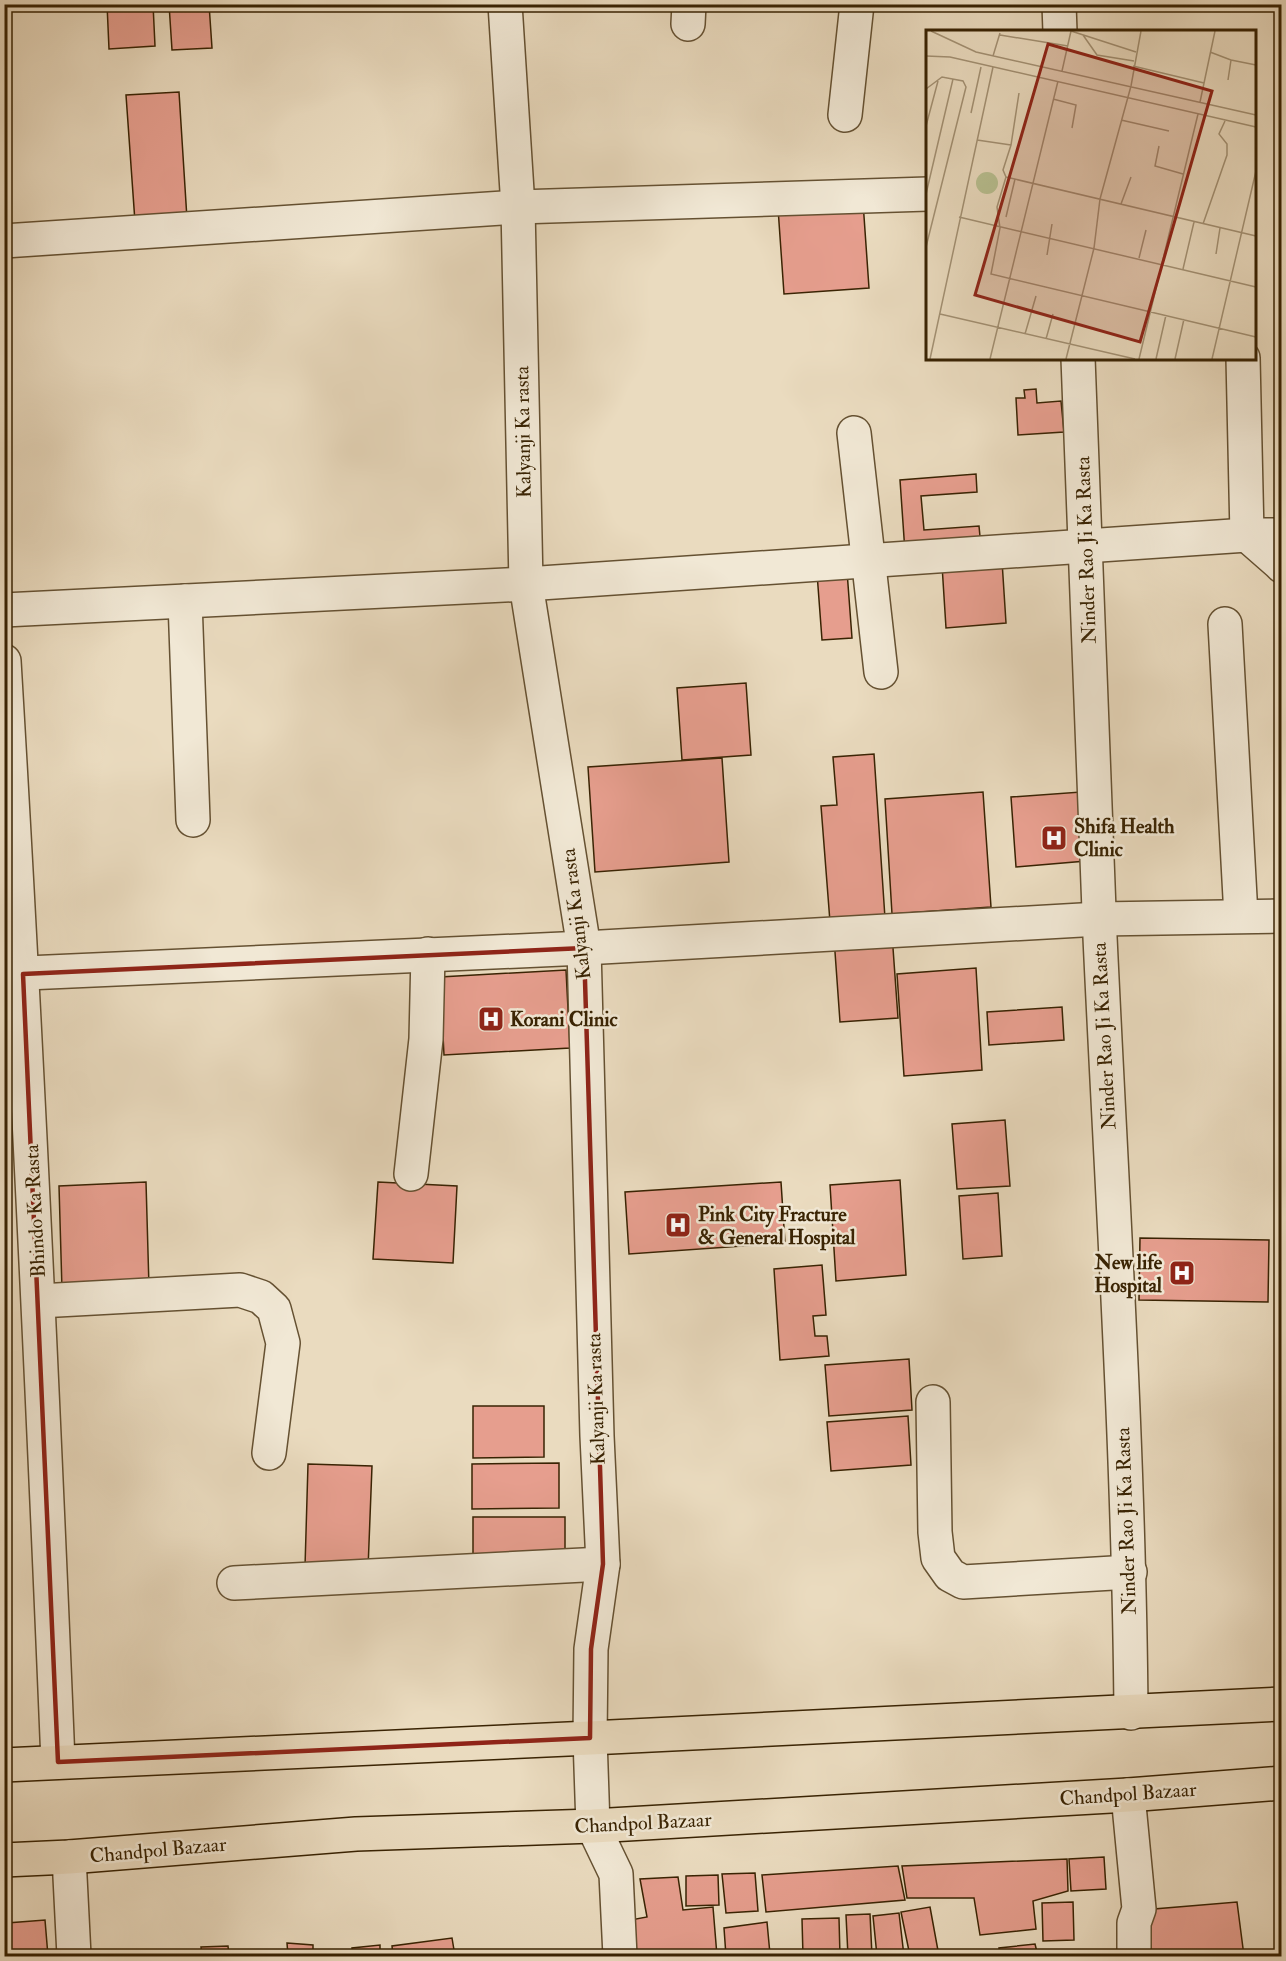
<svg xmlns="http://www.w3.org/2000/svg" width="1286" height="1961" font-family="'IM FELL Double Pica',serif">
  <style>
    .building { fill: #e69e8e; stroke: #392303; stroke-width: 1.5 }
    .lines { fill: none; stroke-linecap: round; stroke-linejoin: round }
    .street-casing { stroke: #655132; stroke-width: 36 }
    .primary-casing { stroke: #392303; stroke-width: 36 }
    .street { stroke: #f1e8d5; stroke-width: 33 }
    .primary { stroke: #eadbbf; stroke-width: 33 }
    .marked { fill: none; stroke: #8f2418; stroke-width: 4.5; stroke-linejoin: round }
    .labels { text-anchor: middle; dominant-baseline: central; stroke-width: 5; stroke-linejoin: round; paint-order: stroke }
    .street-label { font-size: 20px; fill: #392303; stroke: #f1e8d5 }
    .poi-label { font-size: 20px; font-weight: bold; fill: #392303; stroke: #f1e8d5; text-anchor: start }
    .inset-road { fill: none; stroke: #a39174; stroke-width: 1.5 }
    .view { fill: #8f2418; fill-opacity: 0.15; stroke: #8f2418; stroke-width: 3 }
    .inset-edge { fill: none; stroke: #392303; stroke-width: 3 }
  </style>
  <rect width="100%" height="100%" fill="#eadbbf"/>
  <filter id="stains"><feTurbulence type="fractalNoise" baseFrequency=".00333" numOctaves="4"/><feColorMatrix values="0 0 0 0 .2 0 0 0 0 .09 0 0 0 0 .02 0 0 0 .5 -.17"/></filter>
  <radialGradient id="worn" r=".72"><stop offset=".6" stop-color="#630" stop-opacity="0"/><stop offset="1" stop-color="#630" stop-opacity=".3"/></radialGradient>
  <g class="building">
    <path d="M107,4H153L155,46L109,49Z"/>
    <path d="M169,4H209L212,48L172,50Z"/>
    <path d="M179,92L187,219L135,222L126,95Z"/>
    <path d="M863,202L869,288L784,294L778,208Z"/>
    <path d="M1036,389L1037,403L1061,401L1064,432L1018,435L1016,398H1025L1024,390Z"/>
    <path d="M976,474L977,492L921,496L924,530L979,526L981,547L905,552L900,480Z"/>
    <path d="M1002,561L1006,623L946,628L942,565Z"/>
    <path d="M847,571L852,638L822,640L817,573Z"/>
    <path d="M746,683L751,755L682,760L677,688Z"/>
    <path d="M874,754L885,918L830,922L821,806L837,805L833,757Z"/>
    <path d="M722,758L729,862L595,872L588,767Z"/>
    <path d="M983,792L991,907L892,914L885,799Z"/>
    <path d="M1081,792L1086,861L1016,867L1011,797Z"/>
    <path d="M892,934L898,1018L840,1022L834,938Z"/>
    <path d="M976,968L982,1070L904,1076L897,974Z"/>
    <path d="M566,970L570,1048L444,1055L440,977Z"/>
    <path d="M1062,1007L1064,1040L989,1045L987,1012Z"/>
    <path d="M1005,1120L1010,1186L957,1189L952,1124Z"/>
    <path d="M900,1180L906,1275L836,1281L830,1185Z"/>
    <path d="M146,1182L149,1287L62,1290L59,1186Z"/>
    <path d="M378,1182L457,1186L453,1263L373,1259Z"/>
    <path d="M781,1182L785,1243L629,1254L625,1192Z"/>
    <path d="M998,1193L1002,1256L963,1259L959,1196Z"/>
    <path d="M1140,1238L1269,1240L1268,1302L1139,1300Z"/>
    <path d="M822,1265L826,1315L813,1316L815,1336H827L829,1356L780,1360L774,1269Z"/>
    <path d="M909,1359L912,1410L829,1416L825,1365Z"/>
    <path d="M473,1406H544V1457L473,1458Z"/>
    <path d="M908,1416L911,1465L831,1471L827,1422Z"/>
    <path d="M559,1463V1508L472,1509V1464Z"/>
    <path d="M308,1464L372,1466L368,1569L305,1567Z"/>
    <rect x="473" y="1517" width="92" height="46"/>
    <path d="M1104,1857L1106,1889L1071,1891L1069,1859Z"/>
    <path d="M1067,1859L1068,1891L1033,1901L1036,1929L980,1935L974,1898H907L902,1866Z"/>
    <path d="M898,1866L905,1900L766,1912L762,1875Z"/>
    <path d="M755,1873L758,1911L726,1913L722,1874Z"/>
    <path d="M718,1875L719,1905L686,1906V1876Z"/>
    <path d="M678,1877L683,1910L713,1907L717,1956H629L625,1921L647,1917L640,1879Z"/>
    <path d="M1073,1902L1074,1940L1043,1941L1042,1903Z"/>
    <path d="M1237,1902L1244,1956H1148L1142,1910Z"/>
    <path d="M930,1907L939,1956H910L901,1912Z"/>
    <path d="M899,1913L904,1956H877L873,1916Z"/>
    <path d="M870,1914L872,1956H848L846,1915Z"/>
    <path d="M839,1918L840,1956H803L802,1919Z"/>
    <path d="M45,1920L48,1956H10L7,1923Z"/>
    <path d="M767,1922L770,1954L757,1956H726L724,1928Z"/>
    <path d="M452,1938L455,1956H393L392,1946Z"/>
    <path d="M287,1943L313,1945V1956H288Z"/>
    <path d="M1035,1944L1038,1956H1000L999,1948Z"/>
    <path d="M380,1945V1956H353L352,1948Z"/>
    <path d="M228,1946L229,1956H202L201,1947Z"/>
  </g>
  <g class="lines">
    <g class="street-casing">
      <g id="street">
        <path d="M505,4L518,207L526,584L584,948L597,1436L603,1564L591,1649L590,1738L593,1826L616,1874L620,1956"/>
        <path d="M1059,4L1060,32"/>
        <path d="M688,24L689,4"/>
        <path d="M845,115L857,4"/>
        <path d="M4,241L518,207L928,194"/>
        <path d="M1078,358C1087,551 1091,744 1100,937C1112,1195 1129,1454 1131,1713"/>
        <path d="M1243,358L1247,535L1279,563L1282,566"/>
        <path d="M854,433L881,672"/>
        <path d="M185,601L193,820"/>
        <path d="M4,610L526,584L1247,535H1282"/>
        <path d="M1225,624L1241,916"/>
        <path d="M4,661C26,1028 43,1394 58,1762"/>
        <path d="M4,974L584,948L1099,919L1282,916"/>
        <path d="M411,1174L426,1039L428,954"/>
        <path d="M39,1301L240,1290L261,1297L274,1309L283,1343L269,1453"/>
        <path d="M933,1402L935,1532L938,1558L950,1575L963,1582L1130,1572"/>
        <path d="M234,1583L603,1564"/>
        <path d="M1128,1795L1139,1909L1134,1923V1956"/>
        <path d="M69,1857L74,1956"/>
      </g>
    </g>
    <g class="primary-casing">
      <g id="primary">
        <path d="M4,1765L590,1738L1282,1704"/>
        <path d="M4,1860L69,1857L356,1834L593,1826L1128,1795L1282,1783"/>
      </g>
    </g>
    <use href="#street" class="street"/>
    <use href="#primary" class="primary"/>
  </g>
  <path class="marked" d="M584,948L603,1564L591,1649L590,1738L58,1762L23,974Z"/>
  <defs>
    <g id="hospital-square" transform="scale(1.35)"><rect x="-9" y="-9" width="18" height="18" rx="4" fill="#8f2418" stroke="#f1e8d5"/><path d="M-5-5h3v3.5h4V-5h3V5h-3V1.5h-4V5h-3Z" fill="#fff"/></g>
  </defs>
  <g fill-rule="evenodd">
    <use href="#hospital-square" x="1054" y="838"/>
    <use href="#hospital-square" x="491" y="1019"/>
    <use href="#hospital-square" x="678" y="1225"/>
    <use href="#hospital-square" x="1182" y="1273"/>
  </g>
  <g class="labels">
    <g class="street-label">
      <text transform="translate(523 432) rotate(-91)">Kalyanji Ka rasta</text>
      <text transform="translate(1086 550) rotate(-92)">Ninder Rao Ji Ka Rasta</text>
      <text transform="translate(576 914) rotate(-97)">Kalyanji Ka rasta</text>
      <text transform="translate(1104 1036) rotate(-93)">Ninder Rao Ji Ka Rasta</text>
      <text transform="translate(35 1211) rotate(-93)">Bhindo Ka Rasta</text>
      <text transform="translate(596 1399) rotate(-92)">Kalyanji Ka rasta</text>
      <text transform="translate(1126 1521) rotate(-92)">Ninder Rao Ji Ka Rasta</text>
      <text transform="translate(1128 1794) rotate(-4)">Chandpol Bazaar</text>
      <text transform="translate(643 1823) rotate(-3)">Chandpol Bazaar</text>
      <text transform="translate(158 1850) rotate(-5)">Chandpol Bazaar</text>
    </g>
    <g class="poi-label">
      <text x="1074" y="826">Shifa Health<tspan x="1074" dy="23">Clinic</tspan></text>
      <text x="510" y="1019">Korani Clinic</text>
      <text x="698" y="1214">Pink City Fracture<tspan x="698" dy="23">&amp; General Hospital</tspan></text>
      <text x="1162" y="1262" text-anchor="end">New life<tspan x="1162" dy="23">Hospital</tspan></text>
    </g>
  </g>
  <g transform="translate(926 30)">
    <rect width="330" height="330" fill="#eadbbf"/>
    <path d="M50 153a11 11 0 1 1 22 0a11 11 0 1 1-22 0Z" fill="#b8c091"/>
    <path class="inset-road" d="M5,1L50,22L330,85M145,1L210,22M74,5L142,16M157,5L171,25L208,31M284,22L305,30L302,50M0,26L24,27L330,97M67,26L74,3M305,30L330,35M207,36L278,53M136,41L145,1M0,59L16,47L37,51L40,57L0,217M93,63L85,115L77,140L80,147L71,177L74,198L65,244L330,307M127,69L150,75L146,98M274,72L289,1M45,83L55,37M195,90L243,101M0,96L12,51M51,110L85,115M233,116L229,136L257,144M80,147L330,206M0,164L27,49M195,174L205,147M33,187L330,257M80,187L89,149M277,194L301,125V114L293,104L299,91M290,224L294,198M121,225L126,194M213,228L220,200M257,239L268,192M14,284L209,329M99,304L110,266M120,309L127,284M4,329L67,37M64,329L132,51M140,329L168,218L174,169L205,56L215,1M213,329L272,84M230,329L240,285M249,329L258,289M286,329L330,141"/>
    <path class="view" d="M122,14L286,61L214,312L49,265Z"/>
    <rect width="330" height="330" class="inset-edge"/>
  </g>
  <rect width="1286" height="1961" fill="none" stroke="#eadbbf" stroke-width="24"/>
  <rect x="6" y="6" width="1274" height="1949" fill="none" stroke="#392303" stroke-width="3"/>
  <rect x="12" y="12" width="1262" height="1937" fill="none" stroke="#392303" stroke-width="1.5"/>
  <rect width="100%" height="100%" filter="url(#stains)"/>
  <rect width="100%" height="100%" fill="url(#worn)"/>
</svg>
